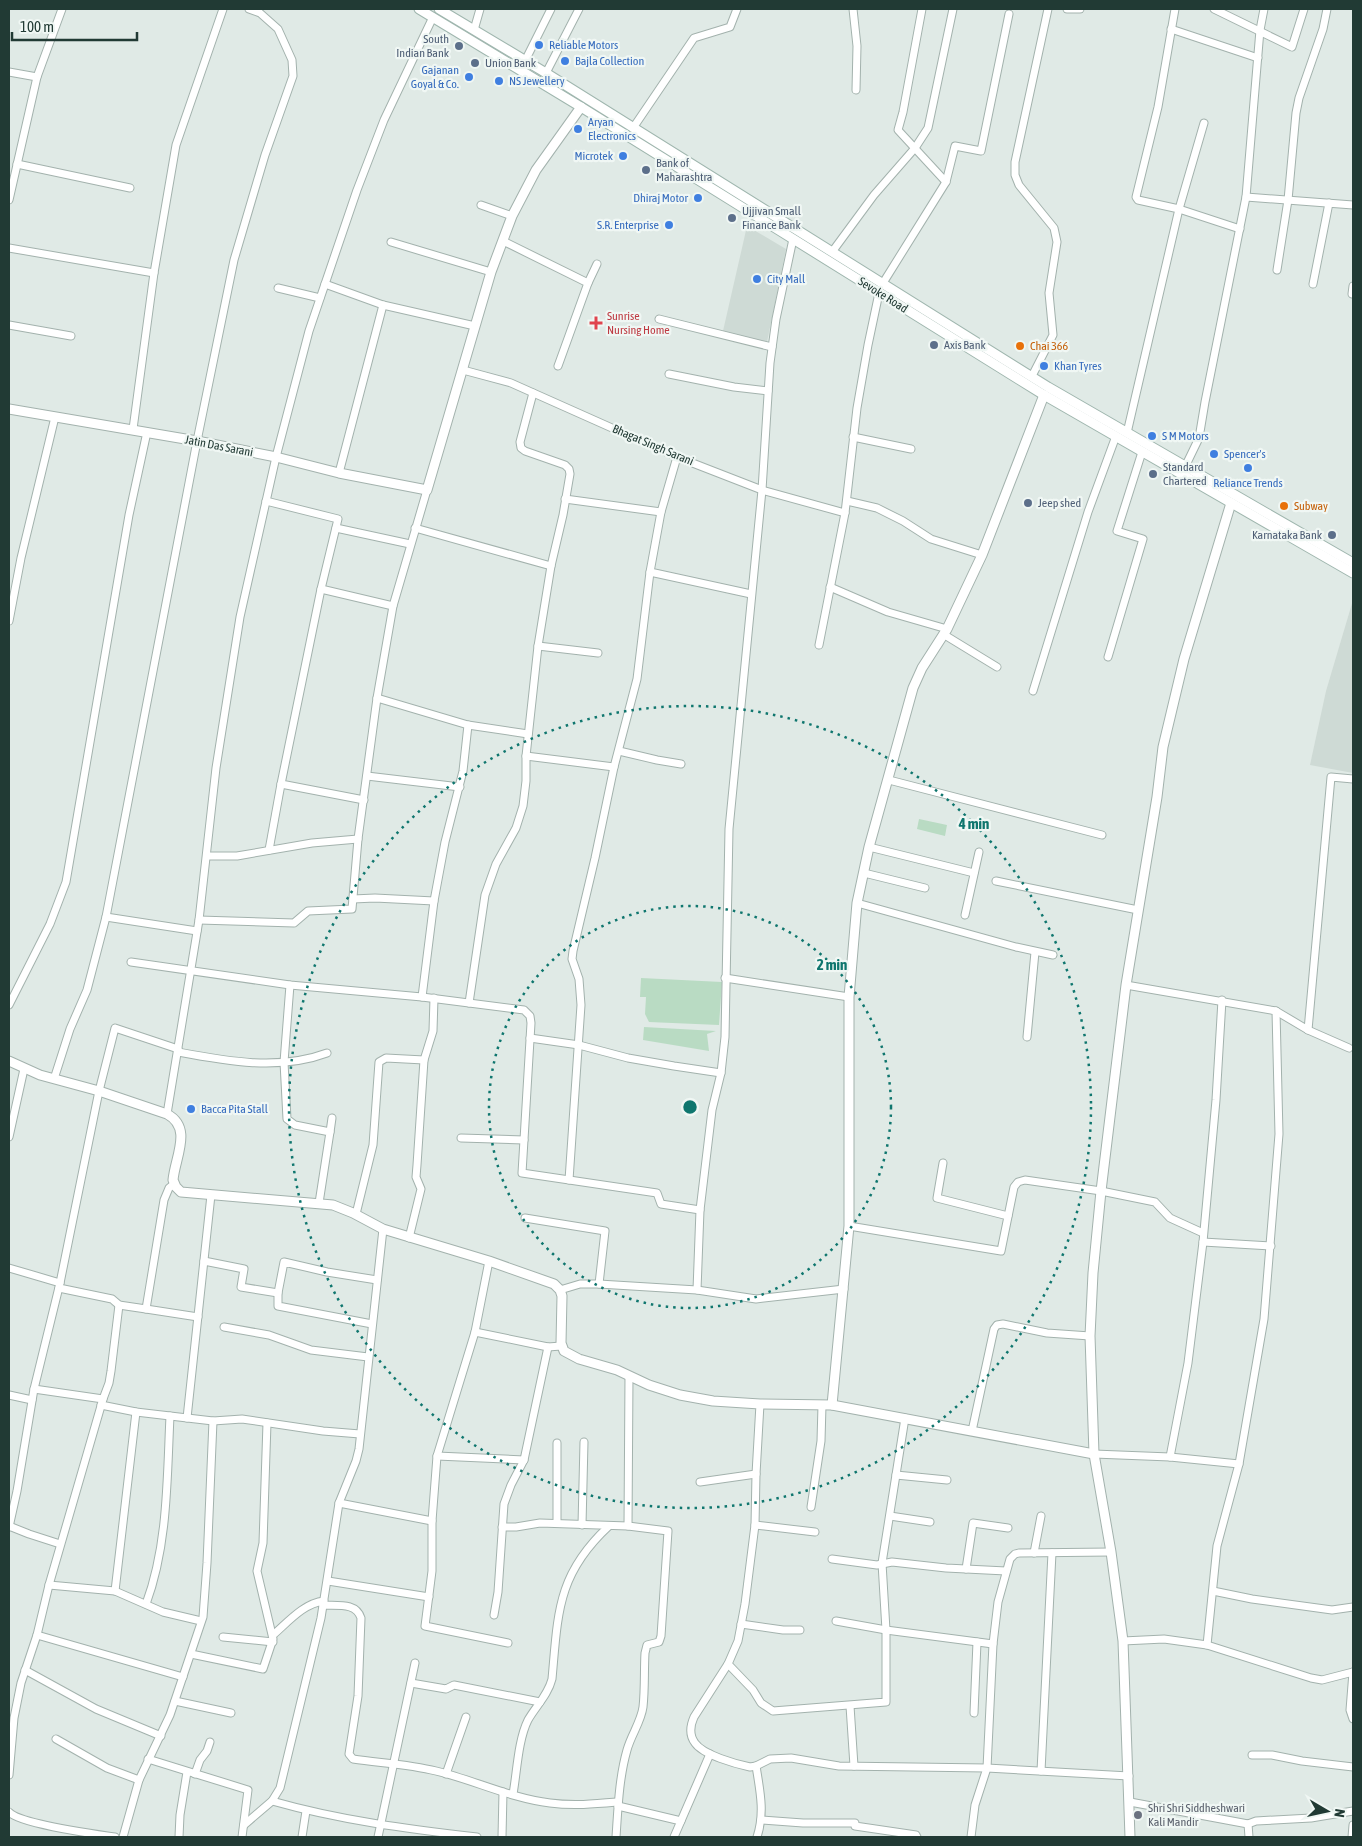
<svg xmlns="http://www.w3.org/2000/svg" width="1362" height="1846" font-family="'Asap Condensed',sans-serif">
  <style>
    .built { fill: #cedad5 }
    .grass { fill: #b9dbc3 }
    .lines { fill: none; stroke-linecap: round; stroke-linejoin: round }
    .minor-casing { stroke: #a3b2ad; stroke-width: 9 }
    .tertiary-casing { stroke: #a3b2ad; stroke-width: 11 }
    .secondary-casing { stroke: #9fb6ae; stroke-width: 11 }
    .minor { stroke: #fff; stroke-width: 7 }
    .tertiary { stroke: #fff; stroke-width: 9 }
    .secondary { stroke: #fff; stroke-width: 9 }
    .ring { fill: none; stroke: #0f766e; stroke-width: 2.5; stroke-dasharray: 2.5 5 }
    .shop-dot { fill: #3f7fe0; stroke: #f0f7f4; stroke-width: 2 }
    .service-dot { fill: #5c6f8a; stroke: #f0f7f4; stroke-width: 2 }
    .health-dot { fill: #e0444e; stroke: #f0f7f4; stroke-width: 2 }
    .food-dot { fill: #e8710a; stroke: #f0f7f4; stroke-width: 2 }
    .worship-dot { fill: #6b7280; stroke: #f0f7f4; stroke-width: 2 }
    .labels { text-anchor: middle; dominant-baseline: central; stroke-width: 4.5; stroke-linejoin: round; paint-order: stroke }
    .service-label { font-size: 12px; fill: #4e5e75; stroke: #f0f7f4; text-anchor: start }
    .shop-label { font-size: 12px; fill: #366cbe; stroke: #f0f7f4; text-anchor: start }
    .street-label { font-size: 12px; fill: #213a34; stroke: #f0f7f4 }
    .health-label { font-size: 12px; fill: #be3a42; stroke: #f0f7f4; text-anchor: start }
    .food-label { font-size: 12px; fill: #c56008; stroke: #f0f7f4; text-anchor: start }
    .worship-label { font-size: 12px; fill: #5b616d; stroke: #f0f7f4; text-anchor: start }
    .centre { fill: #0f766e; stroke: #f0f7f4; stroke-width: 2.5 }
    .ring-label { font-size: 15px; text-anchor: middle; font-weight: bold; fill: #0f766e; stroke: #f0f7f4; stroke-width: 4.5; stroke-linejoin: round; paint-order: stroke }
  </style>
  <rect width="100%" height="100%" fill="#e0eae6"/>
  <g class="built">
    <path d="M747,226L786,249L767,342L723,331Z"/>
    <path d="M1353,600V773L1310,765L1326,691Z"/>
  </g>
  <g class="grass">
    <path d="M919,819L947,825L945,836L917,829Z"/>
    <path d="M641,978L722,982L719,1025L649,1022L645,1014L646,997H640Z"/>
    <path d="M644,1027L716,1031L707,1034L709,1051L643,1040Z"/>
  </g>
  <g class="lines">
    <g class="minor-casing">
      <g id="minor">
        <path d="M853,9L857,46L856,90"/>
        <path d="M922,9L903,112L898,130L946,182"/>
        <path d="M1067,9H1080"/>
        <path d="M1175,9L1158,107L1136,197L1138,200L1179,209L1240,229"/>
        <path d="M1214,9L1292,47L1304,9"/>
        <path d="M1171,29L1258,58"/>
        <path d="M474,30L480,9"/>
        <path d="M525,61L551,9"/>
        <path d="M9,72L37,77"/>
        <path d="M546,73L579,9"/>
        <path d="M633,128L694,38L730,27L737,9"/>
        <path d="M17,164L130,188"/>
        <path d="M1246,197L1353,205"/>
        <path d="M9,200L37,77L62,9"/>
        <path d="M481,205L512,216"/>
        <path d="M503,241L588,283L558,366"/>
        <path d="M391,242L491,272"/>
        <path d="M9,248L154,273"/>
        <path d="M832,252L874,195L915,148L928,128L953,9"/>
        <path d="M1277,270L1288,200L1296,113L1299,98L1323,29L1327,9"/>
        <path d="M588,283L597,264"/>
        <path d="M883,283L946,182L955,146L981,151L1009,14"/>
        <path d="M325,284L383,305L475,326"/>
        <path d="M1313,284L1329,203"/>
        <path d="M278,288L320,298"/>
        <path d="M1352,294L1353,286"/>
        <path d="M659,319L772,347"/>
        <path d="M9,325L71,336"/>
        <path d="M463,370L511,383L677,457L762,490L845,513"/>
        <path d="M669,374L734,387L768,391"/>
        <path d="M1032,376L1053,335L1049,293L1057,242L1054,228L1019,185L1015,175V162L1048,9"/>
        <path d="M133,429L154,273L176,145L223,9"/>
        <path d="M1127,433L1179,209L1204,123"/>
        <path d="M853,437L911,449"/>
        <path d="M1185,467L1199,438L1205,402L1246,197L1260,30L1264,9"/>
        <path d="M339,473L383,305"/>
        <path d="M565,499L661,512"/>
        <path d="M266,501L338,519L321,589L281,784L364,800"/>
        <path d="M847,501L877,508L903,521L931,539L982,555"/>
        <path d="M336,528L410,544"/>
        <path d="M415,528L551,566"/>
        <path d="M650,572L751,594"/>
        <path d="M830,587L888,612L947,629"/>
        <path d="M321,589L393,606"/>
        <path d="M9,621L21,558L55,417"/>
        <path d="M943,634L997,667"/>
        <path d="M819,645L845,513L857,408L868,345L879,293"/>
        <path d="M538,646L598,653"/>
        <path d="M1108,657L1143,539L1117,531L1142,452"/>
        <path d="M1033,691L1088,512L1116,436"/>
        <path d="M377,698L468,725L528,734"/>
        <path d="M619,751L657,760L681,764"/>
        <path d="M526,756L614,767"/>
        <path d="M367,776L460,787"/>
        <path d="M889,780L1102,835"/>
        <path d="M869,847L974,873"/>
        <path d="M269,850L281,784"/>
        <path d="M207,856H237L312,843L358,839"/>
        <path d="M864,873L925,888"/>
        <path d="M996,881L1138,910"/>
        <path d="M353,899L375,898L434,901"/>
        <path d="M857,903L1016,947L1053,955"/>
        <path d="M965,915L979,852"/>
        <path d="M106,917L197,931"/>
        <path d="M199,920L294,923L308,911L352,909L358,839L377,698L393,606L427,490"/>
        <path d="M131,962L290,985L422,997L524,1010L530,1016L531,1023L522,1173L657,1193L661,1204L700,1210"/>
        <path d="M725,978L849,997"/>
        <path d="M290,985L284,1062L287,1119L295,1125L330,1132L319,1203"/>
        <path d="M1126,985L1276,1011L1279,1134L1264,1319L1239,1464L1217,1546L1207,1645"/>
        <path d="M422,997L434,901L445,842L463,771L468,725"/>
        <path d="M469,1003L485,895L496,864L516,828L523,806L526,781V756L538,646L551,566L563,515L570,474L569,469L565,465L525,451L521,448L520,442L533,393"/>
        <path d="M9,1005L50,924L66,882L129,515L147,432"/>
        <path d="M1276,1011L1308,1030L1349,1048"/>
        <path d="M1308,1030L1331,777L1353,779"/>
        <path d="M1027,1037L1035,952"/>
        <path d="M530,1038L579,1045L628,1058L674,1066L721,1073"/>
        <path d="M178,1052C226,1061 279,1071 327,1053"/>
        <path d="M54,1079L70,1029L87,990L106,917L197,441L234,260L265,155L293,76L292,60L278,29L260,13L249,9"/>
        <path d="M167,1114L199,920L216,768L240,617L276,457L309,331L357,190L384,120L433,17"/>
        <path d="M330,1132L332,1118"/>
        <path d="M9,1137L24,1069"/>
        <path d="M461,1138L524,1140"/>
        <path d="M943,1163L937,1198L1008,1216"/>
        <path d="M569,1180L581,1005L579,979L572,959L573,951L595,858L614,767L637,679L650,572L661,512L677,457"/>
        <path d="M356,1214L373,1145L379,1062L386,1058L424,1060"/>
        <path d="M525,1218L605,1231L599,1284"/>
        <path d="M849,1226L1001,1251L1014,1187L1018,1182L1025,1180L1101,1191L1155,1202L1170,1218L1203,1233"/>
        <path d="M409,1238L421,1189L416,1177L417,1165L424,1060L433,1031L434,998"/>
        <path d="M1203,1242L1271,1246"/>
        <path d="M204,1261L244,1269L241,1287L278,1293"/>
        <path d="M489,1261L475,1332L437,1456L432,1521V1571L425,1626L508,1643"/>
        <path d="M9,1268L60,1283"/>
        <path d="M59,1288L112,1299L119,1305L146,1309L164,1200L169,1188L174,1184"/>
        <path d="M560,1290L580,1284H599L697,1290L756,1299L844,1289"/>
        <path d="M697,1290L700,1210L712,1110L721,1073L725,1037L729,829L762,490L770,363L776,319L793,239"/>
        <path d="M146,1309L198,1317"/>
        <path d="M372,1324L278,1306V1293L284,1262L327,1272L377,1280"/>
        <path d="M224,1327L269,1335L311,1350L368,1357"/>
        <path d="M475,1332L548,1347L561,1346"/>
        <path d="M34,1389L103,1399"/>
        <path d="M9,1395L32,1400"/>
        <path d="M760,1404L756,1474L755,1525L745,1604L738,1641L728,1664L694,1717C690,1726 689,1735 695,1743C703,1755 736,1764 750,1767L756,1766L770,1759L791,1758L839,1766L987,1768L1129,1776"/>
        <path d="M101,1405L136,1412L213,1421L242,1419L323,1431L360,1434"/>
        <path d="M187,1418L211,1195"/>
        <path d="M972,1431L994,1329L997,1325L1003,1324L1047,1333L1090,1336"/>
        <path d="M1094,1454L1170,1457L1239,1464"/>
        <path d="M437,1456L524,1460"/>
        <path d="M1170,1457L1188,1363L1203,1242L1216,1100L1222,1000"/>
        <path d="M896,1475L947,1480"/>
        <path d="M700,1482L756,1474"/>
        <path d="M339,1503L432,1521"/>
        <path d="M811,1507L821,1441L822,1405"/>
        <path d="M890,1516L930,1522"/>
        <path d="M557,1523V1443"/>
        <path d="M582,1525L584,1442"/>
        <path d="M755,1525L815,1532"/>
        <path d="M9,1526L29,1534L60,1544"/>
        <path d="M628,1526L629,1376"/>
        <path d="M9,1527L17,1491L34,1389L60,1283L99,1091L115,1028L178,1049"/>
        <path d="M502,1527H516L540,1523L628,1526L668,1531L661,1636L659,1642L647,1645L645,1653C644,1670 645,1689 643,1707C641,1722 631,1735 627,1750C619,1778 618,1808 616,1837"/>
        <path d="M1034,1553L1041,1516"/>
        <path d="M832,1559L877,1565L892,1562L946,1568L1006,1571"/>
        <path d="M966,1569L973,1523L1008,1528"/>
        <path d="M328,1581L429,1597"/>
        <path d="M49,1585L115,1591L163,1612L201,1621"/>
        <path d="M115,1591L136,1412"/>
        <path d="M1213,1591L1252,1599L1332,1610L1353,1607"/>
        <path d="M146,1604C168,1545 167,1478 170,1416"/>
        <path d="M323,1605C337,1606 356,1602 361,1618L358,1696L349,1754L353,1759C380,1763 409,1764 436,1771C474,1780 510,1798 550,1803C573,1806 595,1804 618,1802"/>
        <path d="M494,1615L498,1592L504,1504L511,1485L524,1460L548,1347"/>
        <path d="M836,1621L886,1630L993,1644"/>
        <path d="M741,1624L783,1630H800"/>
        <path d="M37,1635L183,1677"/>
        <path d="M273,1635C288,1622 304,1603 324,1601"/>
        <path d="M223,1637L273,1642"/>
        <path d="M1123,1641L1164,1639L1207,1645L1311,1678L1322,1680L1353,1672"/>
        <path d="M191,1654L263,1669L273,1639L257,1571L263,1543L267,1423"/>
        <path d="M728,1664L753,1690L761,1703L773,1711L886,1702V1630L882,1563L905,1418"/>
        <path d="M25,1670L96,1709L161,1736"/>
        <path d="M1353,1672L1350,1710L1353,1719"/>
        <path d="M411,1683L446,1689L454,1685L540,1702"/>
        <path d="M175,1701L231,1713"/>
        <path d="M850,1706L854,1766"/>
        <path d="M974,1713L977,1642"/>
        <path d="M56,1739L107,1768L139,1780"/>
        <path d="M1252,1755H1272L1302,1761L1353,1767"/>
        <path d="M148,1759L248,1790L242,1837"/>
        <path d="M756,1766C760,1791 765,1813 757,1837"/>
        <path d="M1041,1771L1052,1553"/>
        <path d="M195,1774L200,1760L207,1751L210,1742"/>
        <path d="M446,1774L466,1717"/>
        <path d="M9,1775L14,1718L21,1683L37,1635L49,1585L103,1399L109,1383L111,1371L119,1305"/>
        <path d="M513,1794C517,1772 518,1740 528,1720C536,1706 548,1695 552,1679C558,1613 557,1574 609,1526"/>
        <path d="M272,1801C339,1820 407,1829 477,1837"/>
        <path d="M1130,1802L1248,1824L1256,1821L1311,1818L1353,1811"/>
        <path d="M618,1806L681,1821"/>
        <path d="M9,1812C20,1824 95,1834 115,1837"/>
        <path d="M761,1820L803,1823H855V1826L916,1835L917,1837"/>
        <path d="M1248,1824L1249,1837"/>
        <path d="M244,1825L272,1801L280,1788L321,1618L339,1503L356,1461L359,1449L383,1229"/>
        <path d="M123,1837L139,1780L170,1715L203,1617L207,1563L213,1421"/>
        <path d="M179,1837L180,1815L187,1772"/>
        <path d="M302,1837L306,1811"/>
        <path d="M378,1837L415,1663"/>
        <path d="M502,1837L503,1792"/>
        <path d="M674,1837L710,1754"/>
        <path d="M971,1837L975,1805L987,1768L993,1644L998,1602L1010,1559L1015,1554L1019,1553L1111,1552"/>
        <path d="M1352,1837L1353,1825"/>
      </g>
    </g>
    <g class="tertiary-casing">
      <g id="tertiary">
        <path d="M9,409L197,441L276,457L339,473L427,490L491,272L512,216L536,170L581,107"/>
        <path d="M9,1061L40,1075L99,1091L167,1114C193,1128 175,1157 173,1180L176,1187L181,1192L333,1205L353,1213L383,1229L489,1261L554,1284L560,1290L562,1296L561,1343L564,1351L579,1359L617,1370L649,1385L680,1395L713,1401L760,1404L832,1405L1094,1454"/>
        <path d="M832,1405L849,1226V997L857,903L869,847L913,688L922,668L947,629L982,555L1044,395"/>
        <path d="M1130,1837L1123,1641L1111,1552L1094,1454L1090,1336L1093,1273L1101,1191L1126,985L1157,797L1163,747L1184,659L1231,503"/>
      </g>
    </g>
    <g class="secondary-casing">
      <g id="secondary">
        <path d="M419,9L581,107L1044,395L1353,573"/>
        <path d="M439,9L546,73L1048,387L1353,563"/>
      </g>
    </g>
    <use href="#minor" class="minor"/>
    <use href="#tertiary" class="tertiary"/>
    <use href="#secondary" class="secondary"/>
  </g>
  <g class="ring">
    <circle cx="690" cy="1107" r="201"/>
    <circle cx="690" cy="1107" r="401"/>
  </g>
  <g class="shop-dot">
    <circle cx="539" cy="45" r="5"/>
    <circle cx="565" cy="61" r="5"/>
    <circle cx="469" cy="77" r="5"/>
    <circle cx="499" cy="81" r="5"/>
    <circle cx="578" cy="129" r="5"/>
    <circle cx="623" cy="156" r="5"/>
    <circle cx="698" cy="198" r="5"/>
    <circle cx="669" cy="225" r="5"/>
    <circle cx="757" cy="279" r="5"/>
    <circle cx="1044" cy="366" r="5"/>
    <circle cx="1152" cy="436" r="5"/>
    <circle cx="1214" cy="454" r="5"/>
    <circle cx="1248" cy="468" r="5"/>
    <circle cx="191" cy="1109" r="5"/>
  </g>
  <g class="service-dot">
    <circle cx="459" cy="46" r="5"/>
    <circle cx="475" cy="63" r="5"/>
    <circle cx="646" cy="170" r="5"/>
    <circle cx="732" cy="218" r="5"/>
    <circle cx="934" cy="345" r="5"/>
    <circle cx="1153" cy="474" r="5"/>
    <circle cx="1028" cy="503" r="5"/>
    <circle cx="1332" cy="535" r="5"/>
  </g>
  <path class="health-dot" d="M593.5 315.5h5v5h5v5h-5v5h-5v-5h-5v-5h5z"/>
  <g class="food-dot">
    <circle cx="1020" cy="346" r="5"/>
    <circle cx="1284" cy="506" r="5"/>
  </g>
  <circle class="worship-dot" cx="1138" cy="1815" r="5"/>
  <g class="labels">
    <g class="service-label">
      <text x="449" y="39" text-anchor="end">South<tspan x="449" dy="14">Indian Bank</tspan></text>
      <text x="485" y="63">Union Bank</text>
      <text x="656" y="163">Bank of<tspan x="656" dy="14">Maharashtra</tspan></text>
      <text x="742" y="211">Ujjivan Small<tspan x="742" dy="14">Finance Bank</tspan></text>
      <text x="944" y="345">Axis Bank</text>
      <text x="1163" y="467">Standard<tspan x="1163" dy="14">Chartered</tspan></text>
      <text x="1038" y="503">Jeep shed</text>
      <text x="1322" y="535" text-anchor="end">Karnataka Bank</text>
    </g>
    <g class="shop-label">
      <text x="549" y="45">Reliable Motors</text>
      <text x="575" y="61">Bajla Collection</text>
      <text x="459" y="70" text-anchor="end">Gajanan<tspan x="459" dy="14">Goyal &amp; Co.</tspan></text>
      <text x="509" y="81">NS Jewellery</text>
      <text x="588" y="122">Aryan<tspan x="588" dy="14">Electronics</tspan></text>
      <text x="613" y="156" text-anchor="end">Microtek</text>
      <text x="688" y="198" text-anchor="end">Dhiraj Motor</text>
      <text x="659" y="225" text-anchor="end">S.R. Enterprise</text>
      <text x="767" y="279">City Mall</text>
      <text x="1054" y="366">Khan Tyres</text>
      <text x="1162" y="436">S M Motors</text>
      <text x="1224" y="454">Spencer's</text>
      <text x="1248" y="483" text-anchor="middle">Reliance Trends</text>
      <text x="201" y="1109">Bacca Pita Stall</text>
    </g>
    <g class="street-label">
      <text transform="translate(883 295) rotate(32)">Sevoke Road</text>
      <text transform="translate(653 445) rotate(23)">Bhagat Singh Sarani</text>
      <text transform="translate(219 446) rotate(11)">Jatin Das Sarani</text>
    </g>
    <g class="health-label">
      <text x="607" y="316">Sunrise<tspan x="607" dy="14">Nursing Home</tspan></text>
    </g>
    <g class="food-label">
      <text x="1030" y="346">Chai 366</text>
      <text x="1294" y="506">Subway</text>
    </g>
    <g class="worship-label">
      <text x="1148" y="1808">Shri Shri Siddheshwari<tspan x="1148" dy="14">Kali Mandir</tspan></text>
    </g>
  </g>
  <circle cx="690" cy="1107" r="8" class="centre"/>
  <g class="ring-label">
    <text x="974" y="829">4 min</text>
    <text x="832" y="970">2 min</text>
  </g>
  <rect width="1362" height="1846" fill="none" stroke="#213a34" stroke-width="20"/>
  <g transform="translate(1327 1811) rotate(99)" stroke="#f0f7f4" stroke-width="4" paint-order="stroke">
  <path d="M0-4L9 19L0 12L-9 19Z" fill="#213a34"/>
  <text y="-8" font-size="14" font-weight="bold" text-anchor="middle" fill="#213a34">N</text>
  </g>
  <path d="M12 32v8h125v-8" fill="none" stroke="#213a34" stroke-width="2.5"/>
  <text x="20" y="32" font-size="15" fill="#213a34" stroke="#f0f7f4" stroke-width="4" paint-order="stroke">100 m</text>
</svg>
